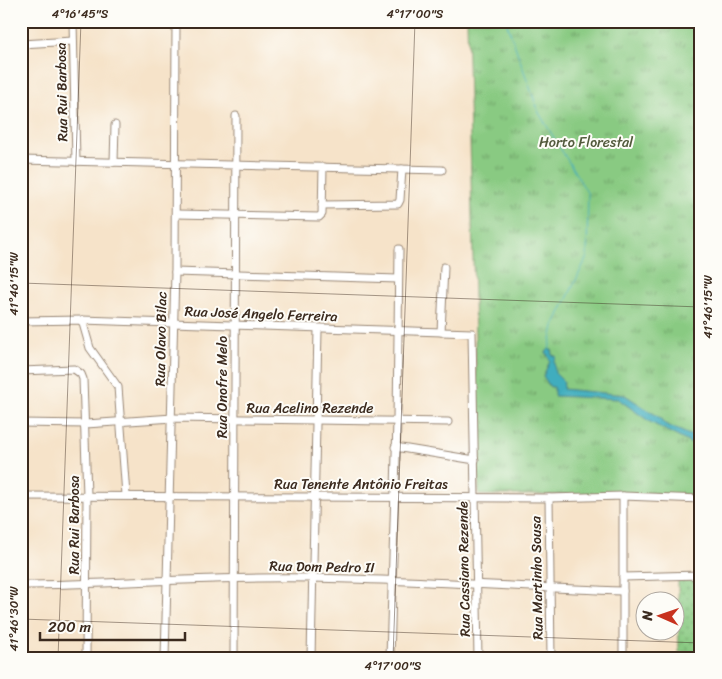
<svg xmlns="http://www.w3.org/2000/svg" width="722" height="679" font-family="Sriracha,sans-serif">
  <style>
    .grass { fill: url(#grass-tufts); stroke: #627a50 }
    .garden { fill: url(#garden-dots); stroke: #627a50 }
    .water { fill: #40adbe; stroke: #3e6c6e }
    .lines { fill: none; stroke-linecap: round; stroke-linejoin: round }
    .stream { stroke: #40adbe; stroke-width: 1 }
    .minor-casing { stroke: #988674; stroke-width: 9 }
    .minor { stroke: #fff; stroke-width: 7 }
    .ticks { fill: none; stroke: #3b2a1e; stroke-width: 1; stroke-opacity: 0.45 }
    .labels { text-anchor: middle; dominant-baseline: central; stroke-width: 4; stroke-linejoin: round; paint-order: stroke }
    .street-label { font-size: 14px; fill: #3b2a1e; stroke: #fdfcf7 }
    .park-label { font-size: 14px; fill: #525a3c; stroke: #fdfcf7 }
    .neatline { fill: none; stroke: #3b2a1e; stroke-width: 2 }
    .ticks-label { font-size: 12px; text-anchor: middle; fill: #3b2a1e }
  </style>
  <defs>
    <pattern id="grass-tufts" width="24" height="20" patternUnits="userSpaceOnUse" patternTransform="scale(1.25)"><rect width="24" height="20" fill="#89ca82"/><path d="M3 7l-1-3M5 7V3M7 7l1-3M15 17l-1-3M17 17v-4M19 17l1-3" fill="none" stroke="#71a46a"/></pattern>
    <pattern id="garden-dots" width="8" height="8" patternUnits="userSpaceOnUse" patternTransform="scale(1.25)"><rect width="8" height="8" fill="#89ca82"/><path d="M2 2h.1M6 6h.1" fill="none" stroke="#71a46a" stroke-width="1.8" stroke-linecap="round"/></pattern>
  </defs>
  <rect width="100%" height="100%" fill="#fdfcf7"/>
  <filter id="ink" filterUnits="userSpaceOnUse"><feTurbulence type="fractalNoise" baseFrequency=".02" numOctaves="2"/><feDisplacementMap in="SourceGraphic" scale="10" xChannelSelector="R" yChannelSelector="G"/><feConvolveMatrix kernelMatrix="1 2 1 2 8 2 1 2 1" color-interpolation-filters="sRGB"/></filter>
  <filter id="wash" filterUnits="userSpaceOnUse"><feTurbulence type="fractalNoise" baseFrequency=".0096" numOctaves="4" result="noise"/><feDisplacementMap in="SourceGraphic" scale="20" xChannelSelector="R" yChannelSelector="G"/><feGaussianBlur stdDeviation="1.12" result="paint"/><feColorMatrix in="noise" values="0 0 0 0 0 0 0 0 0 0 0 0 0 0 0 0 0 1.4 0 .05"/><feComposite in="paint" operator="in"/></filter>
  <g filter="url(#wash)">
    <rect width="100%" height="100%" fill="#f6e3c9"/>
    <path class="grass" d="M467,21H701V495H479Z"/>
    <path class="garden" d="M701,579V651L679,652L678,580Z"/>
    <path class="water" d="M549,349L553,351L551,354L557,357L554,360L555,373L564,382L563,389L625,395L662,419L665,424L701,440V449L650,422L618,399L554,396V387H550L543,376L550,361L546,352Z"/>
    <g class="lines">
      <path class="stream" d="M506,21L539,113L588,194L587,257L554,326L549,350"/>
    </g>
  </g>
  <g filter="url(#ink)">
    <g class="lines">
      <g class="minor-casing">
        <g id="minor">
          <path d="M73,21L76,162"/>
          <path d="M21,44L73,41"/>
          <path d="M21,160L442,170"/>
          <path d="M114,162L115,125"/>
          <path d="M322,205L398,204L400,200L402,169"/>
          <path d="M176,214L319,217L322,214L323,167"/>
          <path d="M175,272L398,279"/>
          <path d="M82,320L90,348L118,387L126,495"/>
          <path d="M21,321L82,320L472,333L478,658"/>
          <path d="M441,332L444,267"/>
          <path d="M21,371L74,369L81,374L83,379L87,495L86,658"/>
          <path d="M21,423L86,424L173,418L448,422"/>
          <path d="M395,447L475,460"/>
          <path d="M21,496L549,498L623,496L701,499"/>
          <path d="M549,498L551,658"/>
          <path d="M623,577L701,575"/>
          <path d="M21,585C119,584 215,576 313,578C416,580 520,587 623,591"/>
          <path d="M165,658L175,272L176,21"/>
          <path d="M234,658L236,116"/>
          <path d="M311,658L318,330"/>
          <path d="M390,658L397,421L399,249"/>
          <path d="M546,658H586"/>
          <path d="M623,658V496"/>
          <path d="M661,658L701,657"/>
        </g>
      </g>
      <use href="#minor" class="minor"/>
    </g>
  </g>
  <path class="ticks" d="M21,283L701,307M21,619L701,643M58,658L81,21M393,658L415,21"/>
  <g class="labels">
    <g class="street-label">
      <text transform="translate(62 92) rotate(-91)">Rua Rui Barbosa</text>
      <text transform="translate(261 314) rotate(2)">Rua José Angelo Ferreira</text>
      <text transform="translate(161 339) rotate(-89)">Rua Olavo Bilac</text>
      <text transform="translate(222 387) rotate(-90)">Rua Onofre Melo</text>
      <text x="310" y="408">Rua Acelino Rezende</text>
      <text x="361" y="484">Rua Tenente Antônio Freitas</text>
      <text transform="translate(74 525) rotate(-90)">Rua Rui Barbosa</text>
      <text transform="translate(322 567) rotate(1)">Rua Dom Pedro II</text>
      <text transform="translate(464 569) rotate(-91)">Rua Cassiano Rezende</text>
      <text transform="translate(537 578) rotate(-91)">Rua Martinho Sousa</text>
    </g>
    <g class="park-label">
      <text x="586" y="142">Horto Florestal</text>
    </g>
  </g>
  <rect width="722" height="679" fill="none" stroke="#fdfcf7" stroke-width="55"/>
  <g transform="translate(660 616) rotate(272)"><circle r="24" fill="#fdfcf7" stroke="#afa8a0"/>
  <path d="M0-4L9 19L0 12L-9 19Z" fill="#c8321e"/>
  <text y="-8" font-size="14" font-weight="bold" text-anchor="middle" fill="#3b2a1e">N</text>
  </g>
  <path d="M40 632v8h145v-8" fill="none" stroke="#3b2a1e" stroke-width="2.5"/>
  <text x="48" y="632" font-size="15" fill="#3b2a1e" stroke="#fdfcf7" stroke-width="4" paint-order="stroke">200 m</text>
  <rect x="28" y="28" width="666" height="624" class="neatline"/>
  <g class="ticks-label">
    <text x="80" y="18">4°16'45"S</text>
    <text x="415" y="18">4°17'00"S</text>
    <text transform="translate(14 284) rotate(-90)" y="4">41°46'15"W</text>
    <text transform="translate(708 307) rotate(-90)" y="4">41°46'15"W</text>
    <text transform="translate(14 619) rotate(-90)" y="4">41°46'30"W</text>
    <text x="393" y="670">4°17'00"S</text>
  </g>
</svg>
